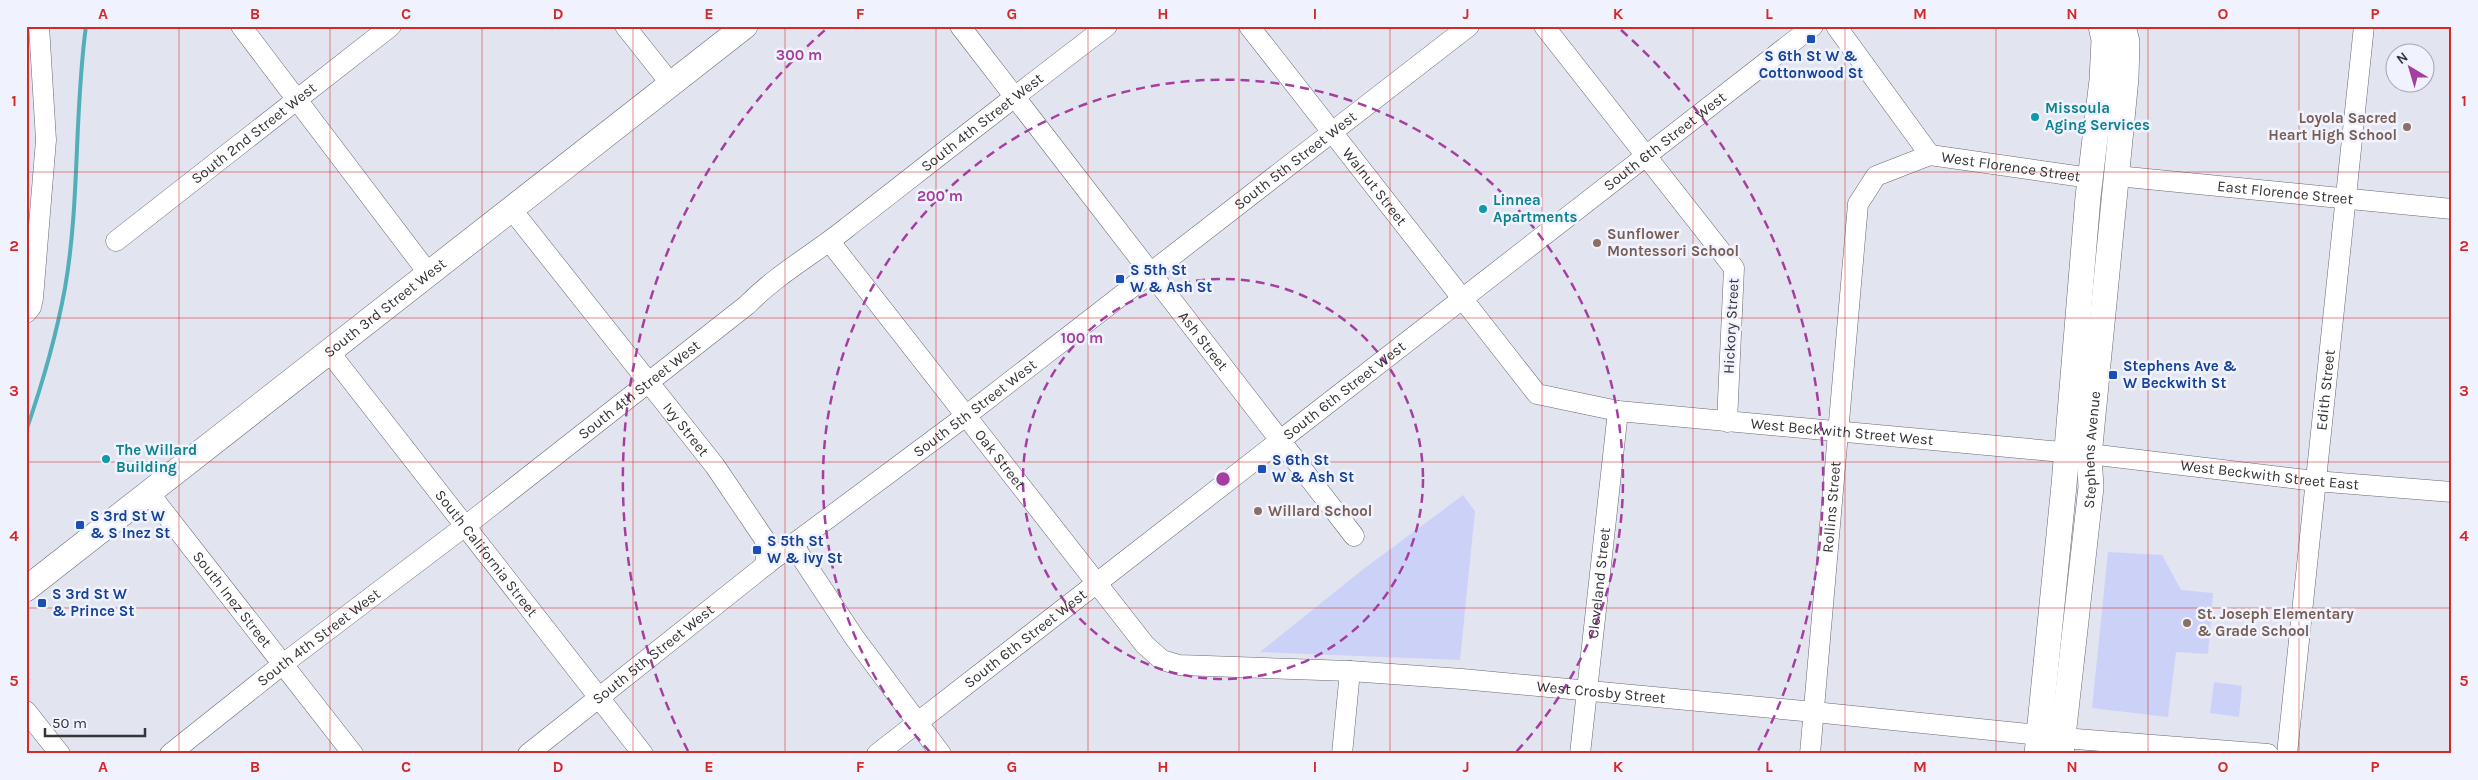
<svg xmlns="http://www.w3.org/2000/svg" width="2478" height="780" font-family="Karla,sans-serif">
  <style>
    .green { fill: #ccd2f7 }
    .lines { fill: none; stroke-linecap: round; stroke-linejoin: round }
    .stream { stroke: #51afb9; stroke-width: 4 }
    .minor-casing { stroke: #676972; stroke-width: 21 }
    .major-casing { stroke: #676972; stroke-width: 26 }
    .minor { stroke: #fff; stroke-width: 20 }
    .major { stroke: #fff; stroke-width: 25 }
    .grid { fill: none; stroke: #d62828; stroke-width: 1; stroke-opacity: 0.55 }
    .ring { fill: none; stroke: #a53ea1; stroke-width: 2.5; stroke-dasharray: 9 6 }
    .transit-dot { fill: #1a4fb4; stroke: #f0f2fd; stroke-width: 2 }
    .culture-dot { fill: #0f9aa8; stroke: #f0f2fd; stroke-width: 2 }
    .education-dot { fill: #8d6e63; stroke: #f0f2fd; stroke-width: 2 }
    .labels { text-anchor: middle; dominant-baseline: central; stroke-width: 5; stroke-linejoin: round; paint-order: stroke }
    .transit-label { font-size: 15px; font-weight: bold; fill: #164399; stroke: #f0f2fd; text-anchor: start }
    .culture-label { font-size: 15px; font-weight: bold; fill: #0d838f; stroke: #f0f2fd; text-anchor: start }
    .education-label { font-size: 15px; font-weight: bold; fill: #785e54; stroke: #f0f2fd; text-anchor: start }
    .street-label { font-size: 15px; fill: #343539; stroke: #f0f2fd }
    .centre { fill: #a53ea1; stroke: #f0f2fd; stroke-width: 2.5 }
    .ring-label { font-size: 15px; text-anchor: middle; font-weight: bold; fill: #a53ea1; stroke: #f0f2fd; stroke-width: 5; stroke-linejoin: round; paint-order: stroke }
    .neatline { fill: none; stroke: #d62828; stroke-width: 2 }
    .grid-label { font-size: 16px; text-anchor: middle; font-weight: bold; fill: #d62828 }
  </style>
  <rect width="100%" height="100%" fill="#e2e4ef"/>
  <g class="green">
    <path d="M1463,495L1475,511L1460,660L1260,652L1361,571Z"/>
    <path d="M2108,552L2162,555L2181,590L2213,593L2208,654L2176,652L2168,717L2092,708Z"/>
    <path d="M2214,682L2242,686L2239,717L2210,713Z"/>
  </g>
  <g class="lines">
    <path class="stream" d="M26,431C42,385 56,337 65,288C80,202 74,113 86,26"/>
    <g class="minor-casing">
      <g id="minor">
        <path d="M241,26L429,274"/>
        <path d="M625,26L671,84"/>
        <path id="s1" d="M960,26L1354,536"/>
        <path id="s2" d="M1249,26L1537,394L1618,411L2106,456L2315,481L2452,492"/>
        <path d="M1544,26L1734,268L1727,422"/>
        <path d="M1836,26L1930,155"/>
        <path id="s3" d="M2117,176L2452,209"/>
        <path id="s4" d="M512,210L715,466L765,540L766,565"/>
        <path id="s5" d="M116,241L391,26"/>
        <path id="s6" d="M830,242L1145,645L1162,660L1179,665L1350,671L1462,679L1814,712L2039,735"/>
        <path d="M26,313L31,307L33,298L46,140L39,26"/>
        <path id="s7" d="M330,353L643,754"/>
        <path id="s8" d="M149,493L353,754"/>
        <path d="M794,546L854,637L941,754"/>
        <path d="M26,711L60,754"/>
        <path d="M2063,738L2268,754"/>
        <path id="s9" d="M170,754L283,664L477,517L747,305C777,274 816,253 849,226C935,159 1020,92 1107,26"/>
        <path id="s10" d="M528,754L772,560L967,415L1469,26"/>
        <path id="s11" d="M877,754L1813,26"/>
        <path d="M1342,754L1350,671"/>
        <path id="s12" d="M1580,754L1618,411"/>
        <path id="s13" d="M1810,754L1858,204L1876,176L1930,155L2090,178"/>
        <path id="s14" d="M2287,754L2364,26"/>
      </g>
    </g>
    <g class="major-casing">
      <g id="major">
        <path id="s15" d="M26,589L745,26"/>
        <path d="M2037,754L2064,485L2088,197L2102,80L2104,40L2101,26"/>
        <path id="s16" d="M2061,754L2091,487L2089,456L2126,78L2127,42L2123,26"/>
      </g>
    </g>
    <use href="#minor" class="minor"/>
    <use href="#major" class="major"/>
  </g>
  <path class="grid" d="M179,26V754M330,26V754M482,26V754M633,26V754M785,26V754M936,26V754M1088,26V754M1239,26V754M1390,26V754M1542,26V754M1693,26V754M1845,26V754M1996,26V754M2148,26V754M2299,26V754M26,172H2452M26,318H2452M26,462H2452M26,608H2452"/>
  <g class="ring">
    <circle cx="1223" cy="479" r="200"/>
    <path d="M930 752A400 400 0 1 1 1516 752"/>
    <path d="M688 751A600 600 0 0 1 825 30M1621 30A600 600 0 0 1 1758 751"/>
  </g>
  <g class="transit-dot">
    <rect x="1806" y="34" width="10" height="10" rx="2.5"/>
    <rect x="1115" y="274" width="10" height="10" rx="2.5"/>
    <rect x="2108" y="370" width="10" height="10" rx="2.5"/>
    <rect x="1257" y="464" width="10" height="10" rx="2.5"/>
    <rect x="75" y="520" width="10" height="10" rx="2.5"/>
    <rect x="752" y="545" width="10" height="10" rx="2.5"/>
    <rect x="37" y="598" width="10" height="10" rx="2.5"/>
  </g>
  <g class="culture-dot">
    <circle cx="2035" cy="117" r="5"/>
    <circle cx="1483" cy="209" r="5"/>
    <circle cx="106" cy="459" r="5"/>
  </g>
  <g class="education-dot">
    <circle cx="2407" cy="127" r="5"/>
    <circle cx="1597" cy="243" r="5"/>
    <circle cx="1258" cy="511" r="5"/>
    <circle cx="2187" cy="623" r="5"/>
  </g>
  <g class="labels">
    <g class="transit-label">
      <text x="1811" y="56" text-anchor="middle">S 6th St W &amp;<tspan x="1811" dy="17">Cottonwood St</tspan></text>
      <text x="1130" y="270">S 5th St<tspan x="1130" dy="17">W &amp; Ash St</tspan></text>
      <text x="2123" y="366">Stephens Ave &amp;<tspan x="2123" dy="17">W Beckwith St</tspan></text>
      <text x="1272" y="460">S 6th St<tspan x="1272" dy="17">W &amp; Ash St</tspan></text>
      <text x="90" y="516">S 3rd St W<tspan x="90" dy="17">&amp; S Inez St</tspan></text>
      <text x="767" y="541">S 5th St<tspan x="767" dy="17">W &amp; Ivy St</tspan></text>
      <text x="52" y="594">S 3rd St W<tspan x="52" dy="17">&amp; Prince St</tspan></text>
    </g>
    <g class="culture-label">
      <text x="2045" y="108">Missoula<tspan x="2045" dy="17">Aging Services</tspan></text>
      <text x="1493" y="200">Linnea<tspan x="1493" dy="17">Apartments</tspan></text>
      <text x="116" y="450">The Willard<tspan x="116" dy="17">Building</tspan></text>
    </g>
    <g class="education-label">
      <text x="2397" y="118" text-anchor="end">Loyola Sacred<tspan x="2397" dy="17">Heart High School</tspan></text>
      <text x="1607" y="234">Sunflower<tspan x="1607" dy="17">Montessori School</tspan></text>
      <text x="1268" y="511">Willard School</text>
      <text x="2197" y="614">St. Joseph Elementary<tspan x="2197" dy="17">&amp; Grade School</tspan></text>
    </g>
    <g class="street-label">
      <text stroke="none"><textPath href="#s9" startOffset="1029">South 4th Street West</textPath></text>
      <text stroke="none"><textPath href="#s5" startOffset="175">South 2nd Street West</textPath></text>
      <text stroke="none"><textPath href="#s11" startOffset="998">South 6th Street West</textPath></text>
      <text stroke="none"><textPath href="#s10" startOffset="970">South 5th Street West</textPath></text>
      <text stroke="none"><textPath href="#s13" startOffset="725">West Florence Street</textPath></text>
      <text stroke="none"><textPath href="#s2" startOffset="204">Walnut Street</textPath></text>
      <text stroke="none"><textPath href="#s3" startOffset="169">East Florence Street</textPath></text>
      <text stroke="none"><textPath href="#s15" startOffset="456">South 3rd Street West</textPath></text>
      <text transform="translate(1731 326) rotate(-87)">Hickory Street</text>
      <text stroke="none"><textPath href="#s1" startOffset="398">Ash Street</textPath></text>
      <text stroke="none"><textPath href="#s9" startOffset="594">South 4th Street West</textPath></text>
      <text stroke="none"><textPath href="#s14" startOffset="366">Edith Street</textPath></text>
      <text stroke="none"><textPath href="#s11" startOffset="592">South 6th Street West</textPath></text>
      <text stroke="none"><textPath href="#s10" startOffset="565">South 5th Street West</textPath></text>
      <text stroke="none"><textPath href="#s4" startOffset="280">Ivy Street</textPath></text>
      <text stroke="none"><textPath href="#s2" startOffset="775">West Beckwith Street West</textPath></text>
      <text stroke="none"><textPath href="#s16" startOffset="306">Stephens Avenue</textPath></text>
      <text stroke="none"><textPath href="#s6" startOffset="276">Oak Street</textPath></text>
      <text stroke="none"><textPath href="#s2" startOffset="1205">West Beckwith Street East</textPath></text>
      <text stroke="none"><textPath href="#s13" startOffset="248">Rollins Street</textPath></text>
      <text stroke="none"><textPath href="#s7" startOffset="254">South California Street</textPath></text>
      <text stroke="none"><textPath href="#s12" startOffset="172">Cleveland Street</textPath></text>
      <text stroke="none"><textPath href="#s8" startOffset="135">South Inez Street</textPath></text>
      <text stroke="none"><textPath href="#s9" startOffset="189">South 4th Street West</textPath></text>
      <text stroke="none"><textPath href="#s11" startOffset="188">South 6th Street West</textPath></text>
      <text stroke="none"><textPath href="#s10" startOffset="160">South 5th Street West</textPath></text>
      <text stroke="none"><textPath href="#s6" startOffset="975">West Crosby Street</textPath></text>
    </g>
  </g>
  <circle cx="1223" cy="479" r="8" class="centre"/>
  <g class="ring-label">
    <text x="799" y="60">300 m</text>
    <text x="940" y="201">200 m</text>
    <text x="1082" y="343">100 m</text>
  </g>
  <rect width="2478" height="780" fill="none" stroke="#f0f2fd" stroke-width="55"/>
  <g transform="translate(2410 68) rotate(322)"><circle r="24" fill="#f0f2fd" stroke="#a5a6af"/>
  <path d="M0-4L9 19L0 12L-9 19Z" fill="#a53ea1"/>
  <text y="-8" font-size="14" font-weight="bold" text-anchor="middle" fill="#343539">N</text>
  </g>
  <path d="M45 728v8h100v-8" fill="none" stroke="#343539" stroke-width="2.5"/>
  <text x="52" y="728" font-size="15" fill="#343539" stroke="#f0f2fd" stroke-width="4" paint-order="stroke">50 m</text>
  <rect x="28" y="28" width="2422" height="724" class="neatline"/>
  <g class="grid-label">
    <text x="103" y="19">A</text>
    <text x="255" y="19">B</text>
    <text x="406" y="19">C</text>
    <text x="558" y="19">D</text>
    <text x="709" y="19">E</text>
    <text x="860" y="19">F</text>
    <text x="1012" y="19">G</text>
    <text x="1163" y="19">H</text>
    <text x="1315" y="19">I</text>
    <text x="1466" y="19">J</text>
    <text x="1618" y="19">K</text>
    <text x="1769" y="19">L</text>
    <text x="1920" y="19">M</text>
    <text x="2072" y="19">N</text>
    <text x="2223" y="19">O</text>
    <text x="2375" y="19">P</text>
    <text x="14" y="106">1</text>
    <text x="2464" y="106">1</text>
    <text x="14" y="251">2</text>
    <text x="2464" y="251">2</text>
    <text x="14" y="396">3</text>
    <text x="2464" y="396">3</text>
    <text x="14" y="541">4</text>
    <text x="2464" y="541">4</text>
    <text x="14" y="686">5</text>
    <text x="2464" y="686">5</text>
    <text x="103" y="772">A</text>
    <text x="255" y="772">B</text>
    <text x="406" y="772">C</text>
    <text x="558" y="772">D</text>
    <text x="709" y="772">E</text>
    <text x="860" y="772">F</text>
    <text x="1012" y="772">G</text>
    <text x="1163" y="772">H</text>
    <text x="1315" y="772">I</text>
    <text x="1466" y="772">J</text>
    <text x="1618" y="772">K</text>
    <text x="1769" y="772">L</text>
    <text x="1920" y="772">M</text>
    <text x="2072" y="772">N</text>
    <text x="2223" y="772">O</text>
    <text x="2375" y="772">P</text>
  </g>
</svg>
